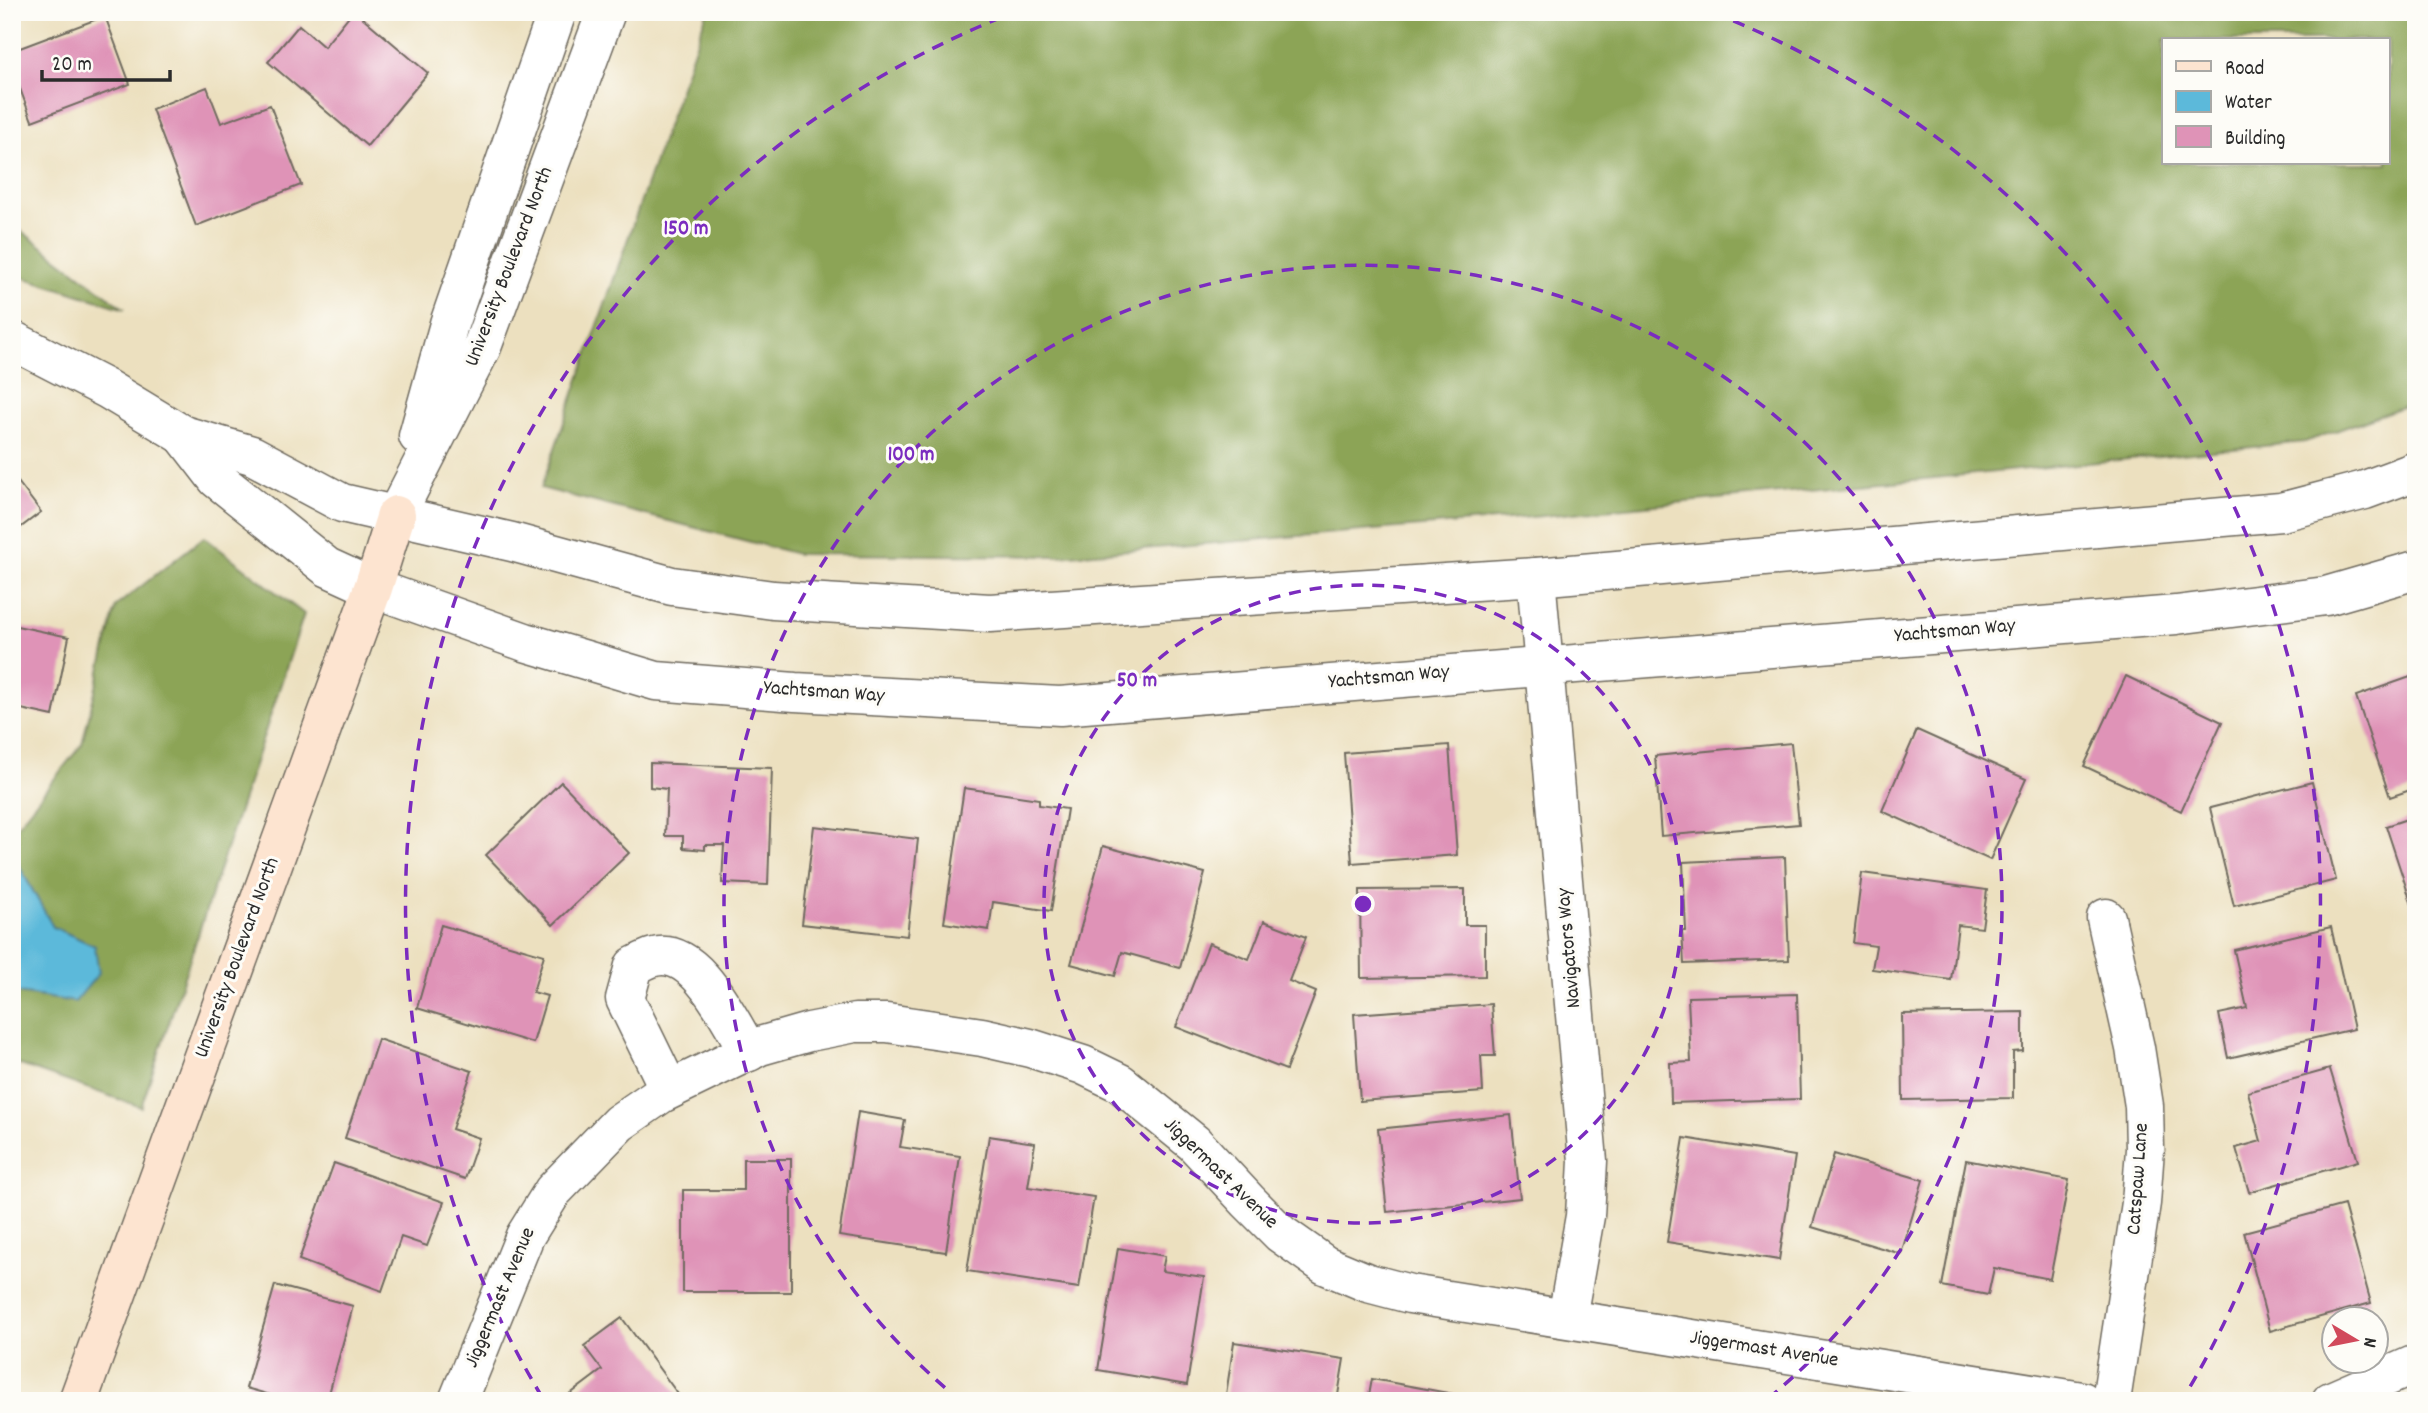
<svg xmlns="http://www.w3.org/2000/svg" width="2428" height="1413" font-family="Dekko,sans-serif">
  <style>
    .forest { fill: #8ca456; stroke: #5c6840; stroke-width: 2; fill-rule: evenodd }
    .water { fill: #5cb9da; stroke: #447282; stroke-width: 2 }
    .building { fill: #df93b7 }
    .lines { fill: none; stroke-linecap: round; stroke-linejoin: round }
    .street-casing { stroke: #6f6a5f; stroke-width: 41 }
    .secondary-casing { stroke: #6f6a5f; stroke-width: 41 }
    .street { stroke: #fff; stroke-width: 38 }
    .secondary { stroke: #fde4d0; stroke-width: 38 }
    .ring { fill: none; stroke: #7b2cbf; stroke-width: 3.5; stroke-dasharray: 12 9 }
    .labels { text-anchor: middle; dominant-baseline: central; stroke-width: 6; stroke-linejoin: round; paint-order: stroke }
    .street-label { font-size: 21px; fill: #2b2b2b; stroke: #fdfcf7 }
    .centre { fill: #7b2cbf; stroke: #fdfcf7; stroke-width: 3.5 }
    .ring-label { font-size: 21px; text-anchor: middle; font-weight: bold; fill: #7b2cbf; stroke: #fdfcf7; stroke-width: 6; stroke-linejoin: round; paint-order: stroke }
  </style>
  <rect width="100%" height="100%" fill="#fdfcf7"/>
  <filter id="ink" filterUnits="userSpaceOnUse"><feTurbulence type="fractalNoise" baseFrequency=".0143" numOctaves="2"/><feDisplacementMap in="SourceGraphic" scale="14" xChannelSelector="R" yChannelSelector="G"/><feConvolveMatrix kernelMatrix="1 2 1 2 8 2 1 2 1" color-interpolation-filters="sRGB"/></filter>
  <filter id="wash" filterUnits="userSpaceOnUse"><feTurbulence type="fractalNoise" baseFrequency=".00686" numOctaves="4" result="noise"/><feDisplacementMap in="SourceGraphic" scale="28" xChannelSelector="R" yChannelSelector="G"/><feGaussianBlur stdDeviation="1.57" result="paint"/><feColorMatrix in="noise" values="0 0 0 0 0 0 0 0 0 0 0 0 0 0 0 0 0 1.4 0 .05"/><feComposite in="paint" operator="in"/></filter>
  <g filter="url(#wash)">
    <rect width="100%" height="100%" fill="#ece0bf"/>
    <g class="forest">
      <path d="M707,12H2416V402L2305,442L1532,517L1058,556L797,554L541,488ZM2164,40H2388V163H2164Z"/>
      <path d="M12,224L125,309L12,274Z"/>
      <path d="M204,537L304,614L141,1107L12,1062V992L75,1002L95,946L53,927L12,853V832L82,744L116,606Z"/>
    </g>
    <path class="water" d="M12,853L53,927L95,946L99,973L75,1002L12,992Z"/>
    <g id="blocks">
      <g class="building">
        <path d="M352,12H356L428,73L367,146L268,62L299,25L324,47Z"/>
        <path d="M105,16L130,84L32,121L12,67V51Z"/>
        <path d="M207,87L221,123L270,105L301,185L196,226L152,109Z"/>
        <path d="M12,474L41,512L12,534Z"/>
        <path d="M12,625L69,637L53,716L12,707Z"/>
        <path d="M2416,675V788L2390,797L2356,696Z"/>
        <path d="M2126,676L2222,722L2181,811L2084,766Z"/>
        <path d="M1917,730L2026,779L1990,860L1882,811Z"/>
        <path d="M1791,743L1799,824L1661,836L1655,756Z"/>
        <path d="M1449,745L1457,855L1352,863L1344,753Z"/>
        <path d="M650,763L772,768L768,885L722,883L724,845H705V850L683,848V836H665L667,789L650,787Z"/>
        <path d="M561,782L629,853L553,925L486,855Z"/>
        <path d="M2312,782L2336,880L2234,906L2210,808Z"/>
        <path d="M964,788L1039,799V805L1067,809L1051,911L993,902L989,930L944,923Z"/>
        <path d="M2416,816V914H2415L2386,826Z"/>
        <path d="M814,826L918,839L907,936L802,924Z"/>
        <path d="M1103,846L1205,873L1180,968L1122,952L1115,976L1071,964Z"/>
        <path d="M1785,857L1789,960L1684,964L1682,931H1686L1683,862Z"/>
        <path d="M1862,873L1987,890L1982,928L1958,925L1951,980L1872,969L1876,946L1853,943Z"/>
        <path d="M1465,889V925H1485V976L1361,978L1360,890Z"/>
        <path d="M1264,921L1306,937L1289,981L1316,992L1286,1070L1176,1027L1209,943L1249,959Z"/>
        <path d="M441,925L544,955L533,992L547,996L533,1043L417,1008Z"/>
        <path d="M2331,927L2354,1029L2228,1058L2219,1014L2247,1008L2234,950Z"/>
        <path d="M1797,994L1800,1099L1671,1103L1670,1063L1691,1062L1688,997Z"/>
        <path d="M1491,1004L1495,1056H1481L1483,1092L1360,1101L1354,1014Z"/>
        <path d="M2023,1012V1051L2013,1052V1098L1903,1100L1902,1014Z"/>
        <path d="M378,1039L472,1071L452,1129L479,1138L465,1179L345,1138Z"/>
        <path d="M2330,1069L2358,1161L2249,1192L2236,1148L2261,1141L2248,1092Z"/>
        <path d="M858,1112L905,1120L900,1147L960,1156L946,1252L839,1236Z"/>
        <path d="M1511,1115L1520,1198L1387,1212L1378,1129Z"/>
        <path d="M989,1136L1035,1143L1028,1187L1094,1197L1079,1288L967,1271Z"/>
        <path d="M1684,1138L1795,1156L1779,1260L1667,1242Z"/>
        <path d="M1834,1154L1923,1180L1901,1254L1812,1227Z"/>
        <path d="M743,1159H791V1292H683V1190H743Z"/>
        <path d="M1966,1160L2069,1180L2050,1279L1994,1268L1988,1295L1942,1286Z"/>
        <path d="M334,1163L444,1202L427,1246L401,1237L382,1291L299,1260Z"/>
        <path d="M2344,1205L2371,1303L2270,1331L2244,1232Z"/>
        <path d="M1118,1248L1165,1256L1162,1271L1204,1277L1187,1385L1098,1370Z"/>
        <path d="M275,1285L353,1306L327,1401H291L246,1388Z"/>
        <path d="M622,1318L683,1401H561L602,1370L584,1346Z"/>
        <path d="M1234,1342L1344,1359L1337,1401H1225Z"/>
        <path d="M1372,1379L1470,1397V1401H1368Z"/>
      </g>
    </g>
  </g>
  <g filter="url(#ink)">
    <use href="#blocks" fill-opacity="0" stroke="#6f6a5f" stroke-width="2"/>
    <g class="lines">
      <g class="street-casing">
        <g id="street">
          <path d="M12,340L107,389L183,435L252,455L342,503L512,542L672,586L773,600L990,613L1536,577L2281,512L2365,490L2416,471"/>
          <path d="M183,435L217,479L327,567L373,588L525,642L656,681L795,692L1060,706L2176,615L2326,596L2416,570"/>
          <path d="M418,436L449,324L557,12"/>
          <path d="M396,515L482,347L606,12"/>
          <path d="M1536,577L1588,1161L1585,1216L1567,1318"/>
          <path d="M2106,918L2135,1048L2144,1106L2145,1149L2141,1203L2111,1401"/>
          <path d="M669,1089L625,999L634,966C640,963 647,959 654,957C697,946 730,1022 749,1052"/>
          <path d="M458,1401L525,1236L553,1191L619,1123L661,1094L760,1046L809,1032L855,1023H887L982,1037L1030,1048L1083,1065L1120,1083L1194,1143L1248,1201L1281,1234L1325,1265L1368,1283L1410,1294L2082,1401"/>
          <path d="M2331,1401L2416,1364"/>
        </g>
      </g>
      <g class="secondary-casing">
        <path id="secondary" d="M78,1401L373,588L396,515"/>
      </g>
      <use href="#street" class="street"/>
      <use href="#secondary" class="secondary"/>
    </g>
  </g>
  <g class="ring">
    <circle cx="1363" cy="904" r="319"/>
    <path d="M961 1401A639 639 0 1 1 1765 1401"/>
    <path d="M542 1397A958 958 0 0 1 1012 13M1714 13A958 958 0 0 1 2184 1397"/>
  </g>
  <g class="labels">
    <g class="street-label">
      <text transform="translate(510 267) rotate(-69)">University Boulevard North</text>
      <text transform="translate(1955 632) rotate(-5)">Yachtsman Way</text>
      <text transform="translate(1389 678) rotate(-5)">Yachtsman Way</text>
      <text transform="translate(824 693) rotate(4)">Yachtsman Way</text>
      <text transform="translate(1570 948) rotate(-95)">Navigators Way</text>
      <text transform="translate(238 958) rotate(-70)">University Boulevard North</text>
      <text transform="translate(1220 1174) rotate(44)">Jiggermast Avenue</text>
      <text transform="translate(2139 1179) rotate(-86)">Catspaw Lane</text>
      <text transform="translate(501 1298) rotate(-67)">Jiggermast Avenue</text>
      <text transform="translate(1764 1350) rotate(9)">Jiggermast Avenue</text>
    </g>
  </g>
  <circle cx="1363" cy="904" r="10" class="centre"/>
  <g class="ring-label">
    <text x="686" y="234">150 m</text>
    <text x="911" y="460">100 m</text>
    <text x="1137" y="686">50 m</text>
  </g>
  <rect width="2428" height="1413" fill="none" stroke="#fdfcf7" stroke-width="42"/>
  <rect x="2162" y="38" width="228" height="126" fill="#fdfcf7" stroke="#a9a8a5" stroke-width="2"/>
  <rect x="2176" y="61" width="35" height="10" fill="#fde4d0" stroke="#a9a8a5" stroke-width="2"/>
  <text x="2225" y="74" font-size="21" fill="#2b2b2b">Road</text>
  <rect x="2176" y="91" width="35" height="21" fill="#5cb9da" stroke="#a9a8a5" stroke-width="2"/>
  <text x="2225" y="108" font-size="21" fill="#2b2b2b">Water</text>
  <rect x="2176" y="126" width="35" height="21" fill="#df93b7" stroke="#a9a8a5" stroke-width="2"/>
  <text x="2225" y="144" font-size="21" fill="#2b2b2b">Building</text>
  <g transform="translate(2355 1340) rotate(100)"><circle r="33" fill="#fdfcf7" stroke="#a9a8a5" stroke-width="2"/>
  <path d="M0-5L12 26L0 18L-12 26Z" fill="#d1495b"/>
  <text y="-10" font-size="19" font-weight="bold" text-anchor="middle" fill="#2b2b2b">N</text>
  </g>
  <path d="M42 70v10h128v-10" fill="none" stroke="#2b2b2b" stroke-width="3.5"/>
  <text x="52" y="70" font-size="21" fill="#2b2b2b" stroke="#fdfcf7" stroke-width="5" paint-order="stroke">20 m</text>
</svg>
